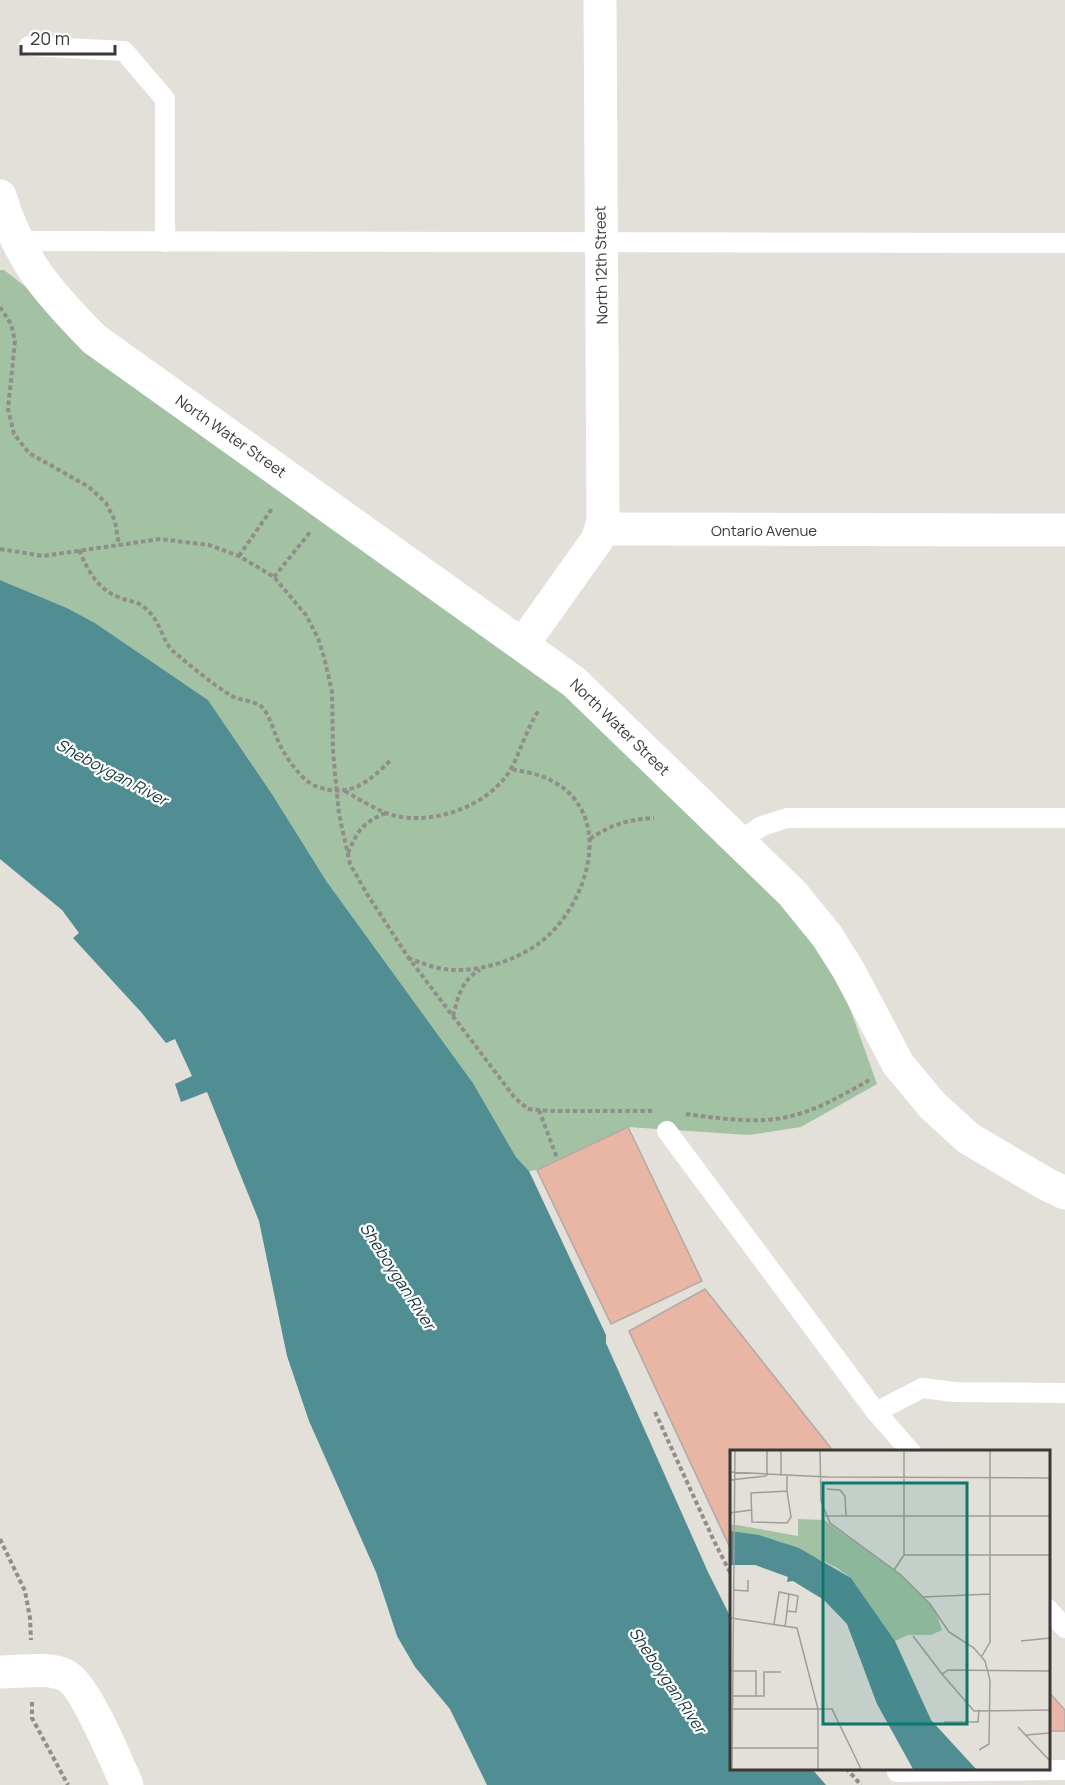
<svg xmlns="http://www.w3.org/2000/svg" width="1065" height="1785" font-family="Manrope,sans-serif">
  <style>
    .green { fill: #a3c2a3 }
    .water { fill: #518e94 }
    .building { fill: #e9b5a5; stroke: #b1aaa7; stroke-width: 1.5 }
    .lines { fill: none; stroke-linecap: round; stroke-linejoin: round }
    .path { stroke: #918e8a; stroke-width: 4; stroke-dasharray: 4.5 3; stroke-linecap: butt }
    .service { stroke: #fff; stroke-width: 20 }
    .minor { stroke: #fff; stroke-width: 33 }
    .labels { text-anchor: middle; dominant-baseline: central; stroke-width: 4.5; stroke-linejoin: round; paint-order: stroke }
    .street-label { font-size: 15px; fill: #3b3937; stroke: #fff }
    .water-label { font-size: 16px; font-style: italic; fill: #17373a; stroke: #fff }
    .inset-road { fill: none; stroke: #a09d98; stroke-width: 1.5 }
    .view { fill: #0f766e; fill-opacity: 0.15; stroke: #0f766e; stroke-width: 3 }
    .inset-edge { fill: none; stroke: #3b3937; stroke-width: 3 }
  </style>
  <rect width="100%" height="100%" fill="#e3dfd9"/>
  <path class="green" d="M0,270H4L67,319L561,676L827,944L877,1084L801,1127L749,1135L628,1127L537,1170L529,1171L516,1157L473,1083L327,882L272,794L208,700L95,623L67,608L0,580Z"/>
  <path class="water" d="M0,580L67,608L95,623L208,700L272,794L327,882L473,1083L516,1157L529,1171L606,1335V1343L708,1572L732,1620V1768L812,1769L826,1785H487L450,1709L415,1667L397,1636L376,1572L309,1421L287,1356L259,1221L207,1092L181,1102L175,1084L192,1076L175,1039L166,1043L141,1012L73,938L79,933L62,910L0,859Z"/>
  <g class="building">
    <path d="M628,1127L702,1281L611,1324L537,1170Z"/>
    <path d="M705,1289L834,1452H732V1552L629,1331Z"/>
    <path d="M1048,1691L1065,1710V1731H1048Z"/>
  </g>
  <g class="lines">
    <g class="path">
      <path d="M0,307L11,324L15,341L8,409L14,434L29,453L89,487L106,503L115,521L119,545"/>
      <path d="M0,549L43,556L160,539L209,545L239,556L274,577L306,615L318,638L324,657L332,692L333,752L339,814L350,864L367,894L408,957L515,1098L528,1109L550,1111H652"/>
      <path d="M79,550C89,573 98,590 123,599C130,601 138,602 144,607C161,620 162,642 174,652C191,666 213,685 232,696C241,701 253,700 262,707C269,715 272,726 276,736C282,752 301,782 318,787C351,798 368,782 390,761"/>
      <path d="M239,556L273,507"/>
      <path d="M274,577L311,531"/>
      <path d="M345,791C358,799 372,807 386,813C427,828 486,808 509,772C521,752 526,729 539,710"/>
      <path d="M590,839C610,825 629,819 654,818"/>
      <path d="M348,853C358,830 362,823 386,813"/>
      <path d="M408,958C424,964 439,970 457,970C486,970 519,959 542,941C587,905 616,817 554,782C541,774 525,772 511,769"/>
      <path d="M453,1016C458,997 462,979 480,970"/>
      <path d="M539,1110L557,1158"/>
      <path d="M686,1114C715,1118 758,1124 787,1117C816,1111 845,1094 871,1079"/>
      <path d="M655,1412L714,1541L732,1576"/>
      <path d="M0,1539L25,1591L30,1618L31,1640"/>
      <path d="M32,1702V1718L68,1785"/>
      <path d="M846,1768L861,1785"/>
    </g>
    <g class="service">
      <path d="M29,46L124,51L165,99V242"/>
      <path d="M17,241L1065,243"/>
      <path d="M739,841L762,826L787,818H1065"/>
      <path d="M667,1131L876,1412L922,1388L954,1392L1065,1393"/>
      <path d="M876,1412L911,1452"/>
      <path d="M1048,1609L1065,1628"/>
      <path d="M897,1772L1065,1770"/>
    </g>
    <g class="minor">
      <path d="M0,196C20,261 47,291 94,339L574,682L792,893L827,936L849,971L898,1064L932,1105L968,1138L1046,1184L1065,1193"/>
      <path d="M601,529L1065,530"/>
      <path d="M523,644L597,540L601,529L603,518L600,0"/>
      <path d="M0,1672C20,1672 47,1667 65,1675C85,1684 117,1763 127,1785"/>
    </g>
  </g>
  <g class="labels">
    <g class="street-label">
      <text transform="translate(601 265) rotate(-91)">North 12th Street</text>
      <text transform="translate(231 436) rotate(35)">North Water Street</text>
      <text x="764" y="530">Ontario Avenue</text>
      <text transform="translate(620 727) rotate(44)">North Water Street</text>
    </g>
    <g class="water-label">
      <text transform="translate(112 772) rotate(28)">Sheboygan River</text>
      <text transform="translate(398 1276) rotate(57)">Sheboygan River</text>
      <text transform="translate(668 1680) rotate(56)">Sheboygan River</text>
    </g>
  </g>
  <g transform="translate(730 1450)">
    <rect width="320" height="320" fill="#e3dfd9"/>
    <path d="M68,69L94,70L169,124L205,160L212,180L201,185H178L165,191L121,128L106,117L48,91L0,81V75H7L68,86Z" fill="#a3c2a3"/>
    <path d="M0,81L29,85L69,98L121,128L165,191L201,270L246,319H183L147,254L117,174L94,150L63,131L57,132L58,127L25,115H0Z" fill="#518e94"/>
    <path class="inset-road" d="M37,0V26M51,0V26M90,0L91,51L100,73L171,125L200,154L219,182L244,198L255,211L260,230L259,294L249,300M174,0V105M0,22L98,27L320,28M0,30L36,26M97,39L110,40L115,46L116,66M57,41L61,67L57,73L22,72L21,43L57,41V26M0,63L21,60M95,66H320M174,105H320M164,120L174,105M3,140L18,141V130M193,147L260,144M1,168L67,178L88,259V319M44,174L49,142L59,144M55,176L56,170L57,161L59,144L68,146L66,162L57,161M183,186L212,224L218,220L320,221M291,191L320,188M252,206L260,192V0M0,221H26V246H3M212,224L244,261L320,260M26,246H34V222H51M0,259H102L131,319M214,272H248L249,260M288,277L320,311M296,285L320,283M0,298H88M2,319L5,0"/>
    <path class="view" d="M93,33H237V274H93Z"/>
    <rect width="320" height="320" class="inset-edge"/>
  </g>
  <path d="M21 45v9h94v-9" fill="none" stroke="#3b3937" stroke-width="3"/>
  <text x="30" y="45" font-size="18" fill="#3b3937" stroke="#ffffff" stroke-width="4.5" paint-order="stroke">20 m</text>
</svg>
